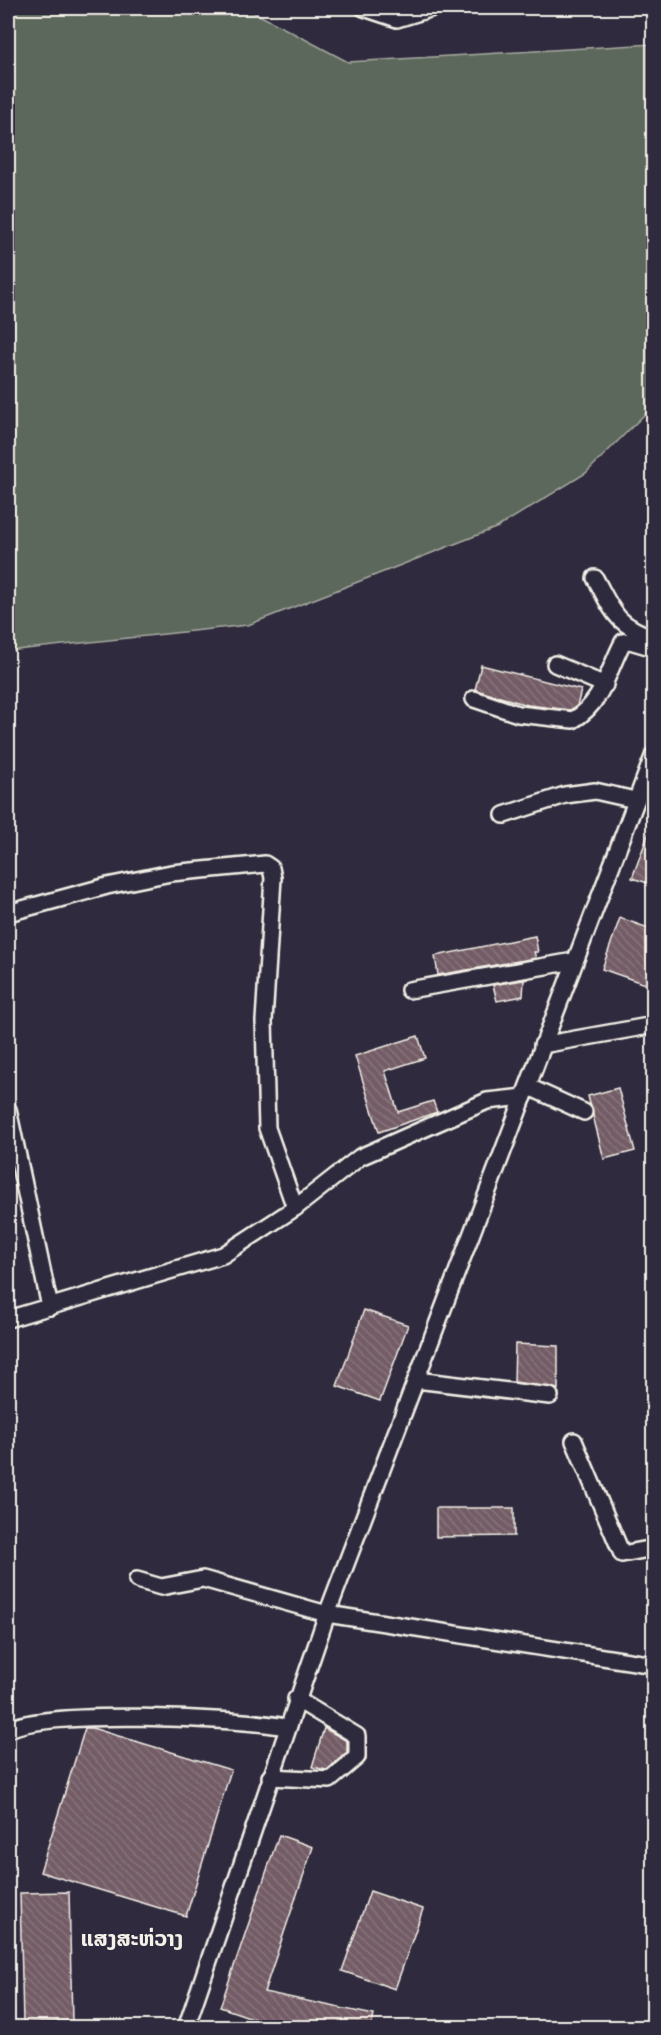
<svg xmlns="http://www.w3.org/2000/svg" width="661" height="2035" font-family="'Patrick Hand','Noto Sans Lao',sans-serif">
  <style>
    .green { fill: #5d675b; stroke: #a8aca2; stroke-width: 1.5 }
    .building { fill: url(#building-back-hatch); stroke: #f4f1e8; stroke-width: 1.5 }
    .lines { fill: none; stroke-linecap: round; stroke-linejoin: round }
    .minor-casing { stroke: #f4f1e8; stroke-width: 20 }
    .minor { stroke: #2f2a3d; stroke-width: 15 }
    .labels { text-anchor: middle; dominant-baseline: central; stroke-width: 4.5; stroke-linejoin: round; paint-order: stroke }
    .quarter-label { font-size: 22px; font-weight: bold; fill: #f4f1e8; stroke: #2f2a3d }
  </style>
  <defs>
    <pattern id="building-back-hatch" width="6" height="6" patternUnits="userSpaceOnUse" patternTransform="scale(1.5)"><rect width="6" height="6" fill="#735b65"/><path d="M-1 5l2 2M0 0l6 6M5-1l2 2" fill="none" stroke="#88737b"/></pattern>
  </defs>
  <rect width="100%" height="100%" fill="#2f2a3d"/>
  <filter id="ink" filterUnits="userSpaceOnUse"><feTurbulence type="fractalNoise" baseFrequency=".0167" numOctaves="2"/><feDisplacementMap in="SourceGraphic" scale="12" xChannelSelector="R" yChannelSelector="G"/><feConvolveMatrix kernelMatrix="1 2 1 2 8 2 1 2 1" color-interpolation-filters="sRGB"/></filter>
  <g filter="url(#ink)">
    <path class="green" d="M8,8H246L348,62L653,44V406L586,473L498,527L248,625L8,651Z"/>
    <g class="building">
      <path d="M481,665L581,690L577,706L570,710L528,705L475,690Z"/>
      <path d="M652,824L654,825V885L632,878Z"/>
      <path d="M620,918L654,930V963L645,984L602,969Z"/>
      <path d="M535,936L538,952H534L536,958L438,975L435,956Z"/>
      <path d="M529,979L524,980L523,996L497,1001L493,985Z"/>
      <path d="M418,1036L425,1058L385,1071L398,1112L433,1101L437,1112L379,1132L355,1056Z"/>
      <path d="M618,1088L635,1151L604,1159L588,1096Z"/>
      <path d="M364,1310L408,1325L380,1401L337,1386Z"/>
      <path d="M515,1344L558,1346V1389L514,1382Z"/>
      <path d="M436,1508H514V1536L436,1537Z"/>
      <path d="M85,1728H92L231,1770L186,1916L40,1872Z"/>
      <path d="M324,1728L347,1741V1752L327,1770L312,1767Z"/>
      <path d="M279,1835L313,1847L264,1992L374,2015L371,2028H278L261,2024V2021L220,2007Z"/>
      <path d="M370,1891L423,1909L395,1989L342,1971Z"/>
      <path d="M69,1892L72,2021L23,2023L20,1893Z"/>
    </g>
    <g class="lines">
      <g class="minor-casing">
        <g id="minor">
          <path d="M364,8L397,19L433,8"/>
          <path d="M595,578C614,613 615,624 654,638"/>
          <path d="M555,664L605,685"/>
          <path d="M474,699L518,714L573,720C603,703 608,670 623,642L630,641L654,648"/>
          <path d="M504,815L565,795L595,791L635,800"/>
          <path d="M8,913L107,886L171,873L265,864L271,868L273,878L264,1021L267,1128L295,1208"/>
          <path d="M409,990L574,961"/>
          <path d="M542,1045L654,1025"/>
          <path d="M529,1087L584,1112"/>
          <path d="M8,1109L50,1307"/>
          <path d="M8,1319L223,1255L295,1208L360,1157L487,1101L524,1097"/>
          <path d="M416,1380L550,1396"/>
          <path d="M574,1441L622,1554L654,1548"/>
          <path d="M137,1580L161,1587L203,1579L327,1614L654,1665"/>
          <path d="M8,1730C43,1709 241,1718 286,1727"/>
          <path d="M270,1777L330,1780L357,1757V1736L296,1699"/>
          <path d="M186,2028L327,1614L654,754"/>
        </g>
      </g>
      <use href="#minor" class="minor"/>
    </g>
  </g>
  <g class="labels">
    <g class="quarter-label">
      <text x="132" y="1938">ແສງສະຫ່ວາງ</text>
    </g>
  </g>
  <rect width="661" height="2035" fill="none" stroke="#2f2a3d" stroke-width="30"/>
  <rect x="15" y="15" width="631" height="2005" fill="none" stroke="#f4f1e8" stroke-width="2" filter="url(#ink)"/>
</svg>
